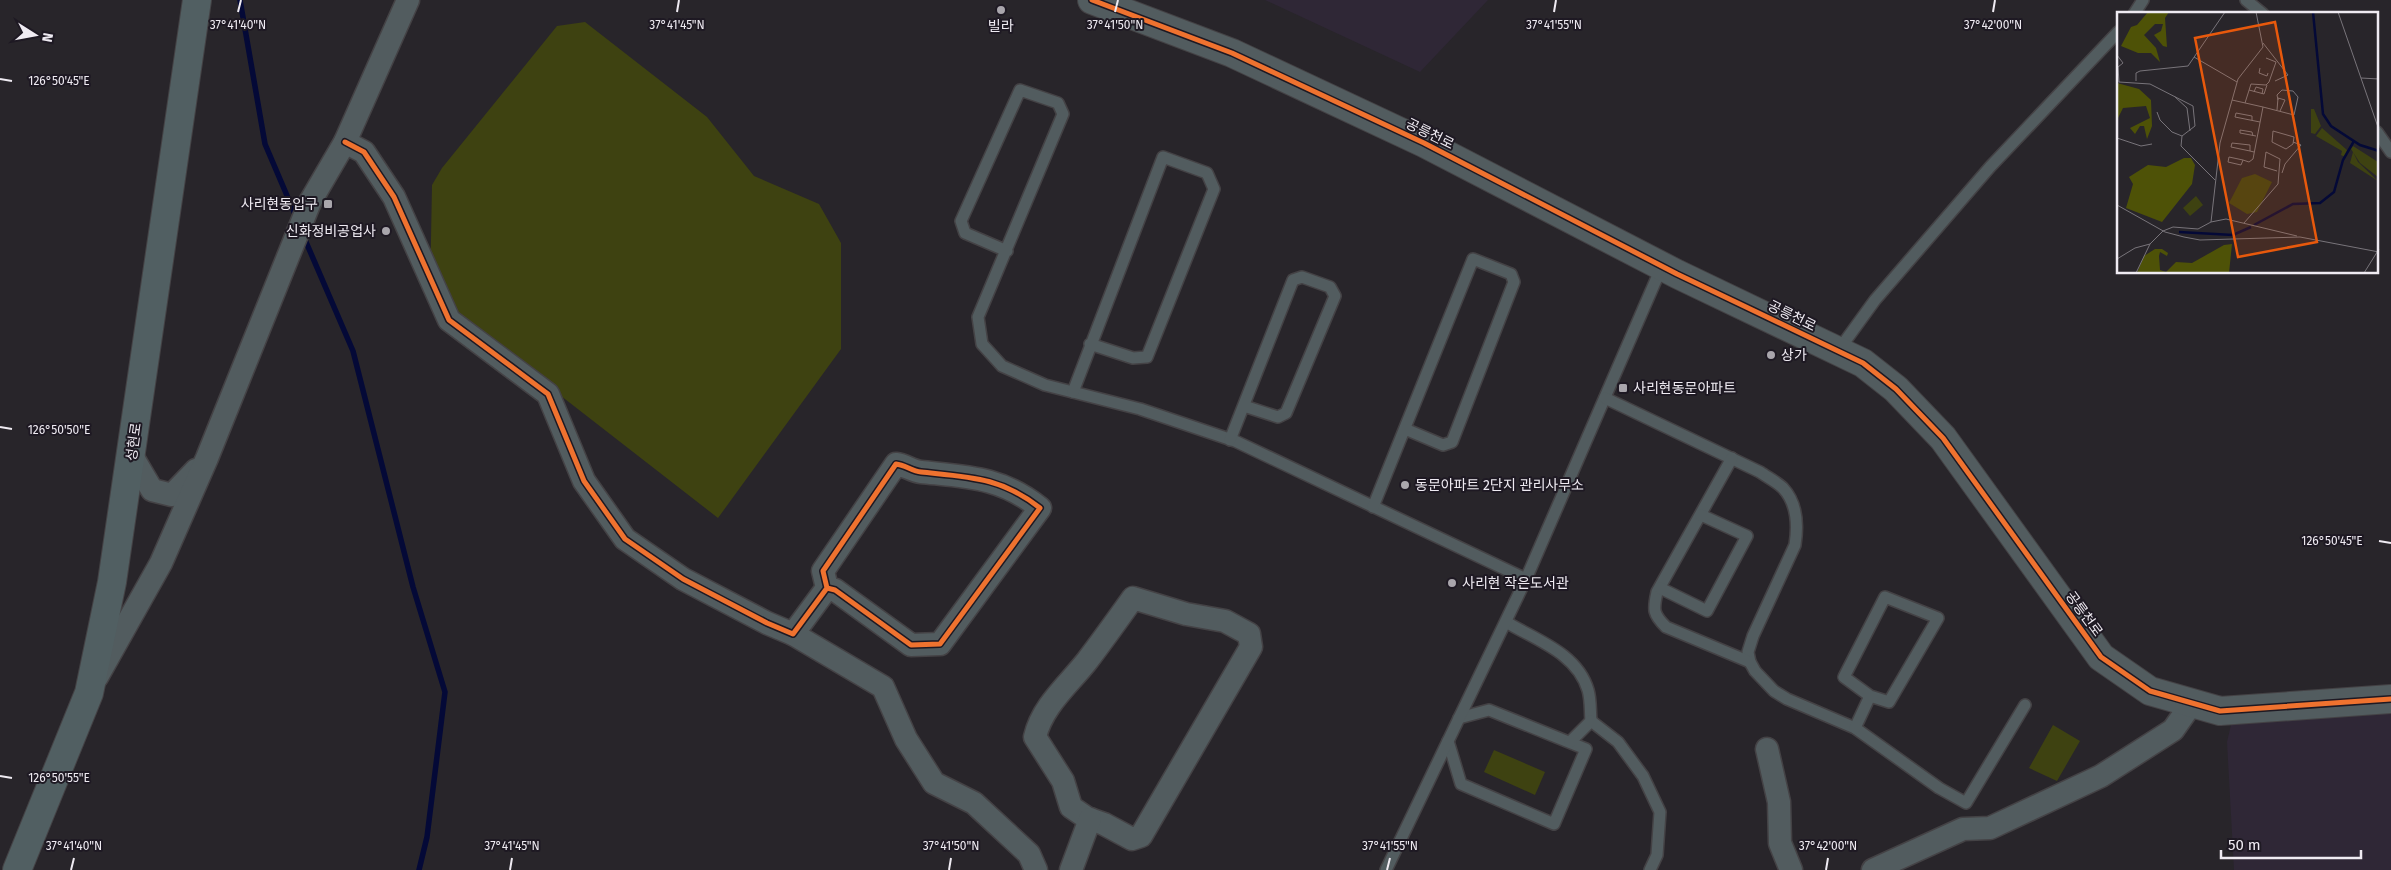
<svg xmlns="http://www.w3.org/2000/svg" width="2391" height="870" font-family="'Fira Sans','Noto Sans KR',sans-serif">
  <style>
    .built { fill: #2f2736 }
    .park { fill: #3e4211 }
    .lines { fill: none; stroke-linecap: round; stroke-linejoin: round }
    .stream { stroke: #040937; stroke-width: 5.5 }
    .service-casing { stroke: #444245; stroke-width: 14 }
    .minor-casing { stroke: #444245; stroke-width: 25 }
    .tertiary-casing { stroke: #444245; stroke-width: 30 }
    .secondary-casing { stroke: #444245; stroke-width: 30 }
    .service { stroke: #525c5f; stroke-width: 11 }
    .minor { stroke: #525c5f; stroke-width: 22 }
    .tertiary { stroke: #525c5f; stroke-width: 28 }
    .secondary { stroke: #515f62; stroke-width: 28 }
    .cycleway-casing { stroke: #1e1923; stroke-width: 8 }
    .cycleway { stroke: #ef722f; stroke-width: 5 }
    .ticks { fill: none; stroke: #efebf2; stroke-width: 2 }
    .poi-dot { fill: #a9a6ac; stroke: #1e1923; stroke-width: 2 }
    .labels { text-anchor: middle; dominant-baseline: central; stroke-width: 4; stroke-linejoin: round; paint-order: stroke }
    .poi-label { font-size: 14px; fill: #efebf2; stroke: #1e1923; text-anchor: start }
    .street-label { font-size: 14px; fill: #efebf2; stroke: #1e1923 }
    .inset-river { fill: none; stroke: #040937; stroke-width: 2.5 }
    .inset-road { fill: none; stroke: #78747a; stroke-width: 1 }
    .view { fill: #e8590c; fill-opacity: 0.15; stroke: #e8590c; stroke-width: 2.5 }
    .inset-edge { fill: none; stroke: #efebf2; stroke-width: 2.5 }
    .ticks-label { font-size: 12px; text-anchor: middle; fill: #efebf2; stroke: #1e1923; stroke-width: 4; stroke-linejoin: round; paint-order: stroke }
  </style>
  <rect width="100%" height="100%" fill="#28252a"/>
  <g class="built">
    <path d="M1265,0H1488L1420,72Z"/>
    <path d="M2391,708V870H2234L2227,742L2233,716Z"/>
  </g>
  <g class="park">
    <path d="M585,22L707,117L754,176L819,204L841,243V349L718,518L430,294L432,185L442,168L557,26Z"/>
    <path d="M2053,725L2080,741L2057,781L2029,768Z"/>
    <path d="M1494,750L1545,772L1535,795L1484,772Z"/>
  </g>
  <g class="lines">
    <g class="stream">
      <path d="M240,0L265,144L297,219"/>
      <path d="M303,235L353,351L413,587L445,692L427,837L419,870"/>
    </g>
    <g class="service-casing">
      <g id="service">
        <path d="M2246,0L2263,14"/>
        <path d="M2134,14L2143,0"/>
        <path d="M2377,132L2391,152"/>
        <path d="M1007,251L965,233L961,221L1020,90L1058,103L1063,114L978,317L982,344L1002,366L1045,385L1140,409L1235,441L1526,579L1662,266"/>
        <path d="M1838,351L1875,300L1990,167L2118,32"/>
        <path d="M1073,392L1163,157L1207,173L1214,189L1147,357L1133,358L1090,344"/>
        <path d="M1605,398L1760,472C1767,477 1777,482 1783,488C1797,503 1798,526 1795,545L1753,636L1748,652L1750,662L1755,671L1774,691L1787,699L1855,728L1939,788L1966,803L2025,705"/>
        <path d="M1230,440L1293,280L1302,277L1330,287L1335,296L1286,413L1278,417L1244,406"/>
        <path d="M1732,458L1657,592C1653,610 1653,614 1666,627L1750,662"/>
        <path d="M1373,507L1473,259L1511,274L1514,282L1452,442L1443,445L1405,429"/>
        <path d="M1660,588L1707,611L1747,536L1701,515"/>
        <path d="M1506,622C1536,640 1577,653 1588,690C1591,700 1590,711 1591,721"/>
        <path d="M1855,728L1870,696L1889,702L1938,618L1885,597L1844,677L1870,696"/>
        <path d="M1448,741L1461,784L1554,824L1586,749L1489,710L1459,718"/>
        <path d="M1570,742L1591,721L1618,742L1643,776L1660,812L1657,855L1650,870"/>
        <path d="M1386,870L1526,579"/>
      </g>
    </g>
    <g class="minor-casing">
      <g id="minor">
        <path d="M345,142L364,152L394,197L449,320L548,394L584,481L625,539L683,579L767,623L793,634L827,588L835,590L911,645L940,644L1040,508C1001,477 969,477 921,472C912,471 905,465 896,464L823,571L827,588"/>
        <path d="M132,456L152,490L172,495L196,470"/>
        <path d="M1133,598L1186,614L1225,621L1249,634L1251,647L1141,836L1132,839L1104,824L1087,818L1071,807L1063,781L1035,737C1042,706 1069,684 1087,661C1103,640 1118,619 1133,598Z"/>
        <path d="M793,634L883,687L906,739L934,783L974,803L1029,854L1036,870"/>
        <path d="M97,677L161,563L207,458L310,202L345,142L408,0"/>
        <path d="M1767,749L1779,802L1780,843L1791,870"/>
        <path d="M1071,870L1090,819"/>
        <path d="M1873,870L1963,829L1990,828L2101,776L2173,730L2192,703"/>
      </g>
    </g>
    <g class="tertiary-casing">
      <path id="tertiary" d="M1092,0L1232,53L1424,143L1677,274L1863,363L1896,389L1943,438L2101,657L2150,691L2220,711L2391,699"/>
    </g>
    <g class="secondary-casing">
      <path id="secondary" d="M17,870L89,693L112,582L197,0"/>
    </g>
    <use href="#service" class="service"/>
    <use href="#minor" class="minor"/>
    <use href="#tertiary" class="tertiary"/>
    <use href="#secondary" class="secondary"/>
    <g class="cycleway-casing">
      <g id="cycleway">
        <path d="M1092,0L1232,53L1424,143L1677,274L1863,363L1896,389L1943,438L2101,657L2150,691L2220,711L2391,699"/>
        <path d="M345,142L364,152L394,197L449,320L548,394L584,481L625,539L683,579L767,623L793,634L827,588L835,590L911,645L940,644L1040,508C1001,477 969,477 921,472C912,471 905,465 896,464L823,571L827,588"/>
      </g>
    </g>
    <use href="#cycleway" class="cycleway"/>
  </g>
  <path class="ticks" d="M238,12L241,0M677,12L679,0M1115,12L1118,0M1554,12L1556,0M1993,12L1995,0M0,79L12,81M0,427L12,429M2379,541L2391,543M0,776L12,778M71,870L74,858M510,870L512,858M949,870L951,858M1387,870L1390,858M1826,870L1828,858"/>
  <g class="poi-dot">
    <circle cx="1001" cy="10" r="5"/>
    <rect x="323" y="199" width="10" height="10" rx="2.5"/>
    <circle cx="386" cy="231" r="5"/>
    <circle cx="1771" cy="355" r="5"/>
    <rect x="1618" y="383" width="10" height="10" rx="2.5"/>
    <circle cx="1405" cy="485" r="5"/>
    <circle cx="1452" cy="583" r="5"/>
  </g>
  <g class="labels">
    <g class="poi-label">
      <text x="1001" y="26" text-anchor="middle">빌라</text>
      <text x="318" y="204" text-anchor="end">사리현동입구</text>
      <text x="376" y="231" text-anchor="end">신화정비공업사</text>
      <text x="1781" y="355">상가</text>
      <text x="1633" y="388">사리현동문아파트</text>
      <text x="1415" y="485">동문아파트 2단지 관리사무소</text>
      <text x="1462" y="583">사리현 작은도서관</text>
    </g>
    <g class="street-label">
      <text transform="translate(1430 134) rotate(26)">공릉천로</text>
      <text transform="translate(1792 316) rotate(26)">공릉천로</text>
      <text transform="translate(134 442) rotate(-82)">성현로</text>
      <text transform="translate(2084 614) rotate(54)">공릉천로</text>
    </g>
  </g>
  <g transform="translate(2117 12)">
    <rect width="261" height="261" fill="#28252a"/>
    <path d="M236,134L261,150V165L243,151L234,137ZM236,140L241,150L261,169L233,151Z" fill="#3e4211"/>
    <path d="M31,0H52L48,6L50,35L46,34L37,23L44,19L46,12H38L27,23L39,36L43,50L34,41H21L4,34L14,15L20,13ZM0,71L22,77L34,88L35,114L30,127L27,114H23L18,122L13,116L33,106L29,94L6,96L0,108ZM67,146H74L78,153L75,172L45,210L9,196L16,172L12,165L31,153L49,155ZM115,232L112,261H20L27,244L38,237H45L51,241L50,244L43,240L42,244L43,258L49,260L59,250L75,251L107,233Z" fill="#4e5207"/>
    <path d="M194,97H197L204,114L198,122L194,121ZM205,116L230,138L228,145L224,143L225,139L199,124ZM138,162L155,170L140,200L130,202L112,191L125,166ZM79,184L86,193L73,204L66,196Z" fill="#3e4211"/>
    <path class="inset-river" d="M196,0L206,102L214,114L243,133L262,139M137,213L176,192L203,191L217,180L226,148L237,129M62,220L116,223L134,215"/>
    <path class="inset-road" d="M221,0L262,118M146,31L171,63L158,69M0,43L6,51L1,55L2,70L33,72L76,94L78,114L65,124L64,134L98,168M77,45L120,70M143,56L142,61L150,64L151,61M244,66L262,67M19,69V61L23,59L71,54L108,0M132,78L147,82L150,73M137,80L139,75L146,77L145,82M57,84L70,96L73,119M115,88L146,95L136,147L132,150L126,148L112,145L111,150L124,153L126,148M128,91L134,72L149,73L152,70L159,50L149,46M146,95L177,103L181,85L176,79L165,78L160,83L161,88M160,98L161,86L168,88L163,99M40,100L43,108L55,120L65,124M135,108V104L119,101L118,105L143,110M156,119L177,125L176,132L169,137L155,130ZM136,124L135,120L123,118V121L139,124M0,126L24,134L35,132M133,139V133L115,131L114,135L133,139L137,140M165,161L168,152L184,133L176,130M0,193L48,220L67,225L83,228L183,225L262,240M94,210L109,207L180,224M127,211L161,172L163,147L149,140L147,155L160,159M0,247L18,236L33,232L46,219L56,215L81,217L94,210L103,131L121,67L146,35L139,0M19,261L33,232M247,261L262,237"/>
    <path class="view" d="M158,10L200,230L121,245L78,26Z"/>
    <rect width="261" height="261" class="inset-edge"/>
  </g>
  <g class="ticks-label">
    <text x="238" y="29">37°41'40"N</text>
    <text x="677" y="29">37°41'45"N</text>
    <text x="1115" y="29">37°41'50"N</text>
    <text x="1554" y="29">37°41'55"N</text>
    <text x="1993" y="29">37°42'00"N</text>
    <text x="59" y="85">126°50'45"E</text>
    <text x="59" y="434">126°50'50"E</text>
    <text x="2332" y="545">126°50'45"E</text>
    <text x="59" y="782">126°50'55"E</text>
    <text x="74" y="850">37°41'40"N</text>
    <text x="512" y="850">37°41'45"N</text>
    <text x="951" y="850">37°41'50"N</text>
    <text x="1390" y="850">37°41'55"N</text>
    <text x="1828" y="850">37°42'00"N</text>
  </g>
  <g transform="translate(35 35) rotate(101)" stroke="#1e1923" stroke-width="4" paint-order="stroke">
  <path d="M0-4L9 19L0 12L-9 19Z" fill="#efebf2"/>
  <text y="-8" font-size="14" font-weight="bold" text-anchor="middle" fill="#efebf2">N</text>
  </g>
  <path d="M2221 850v8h140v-8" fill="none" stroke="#efebf2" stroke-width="2.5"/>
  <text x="2228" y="850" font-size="15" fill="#efebf2" stroke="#1e1923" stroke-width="4" paint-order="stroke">50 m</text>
</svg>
